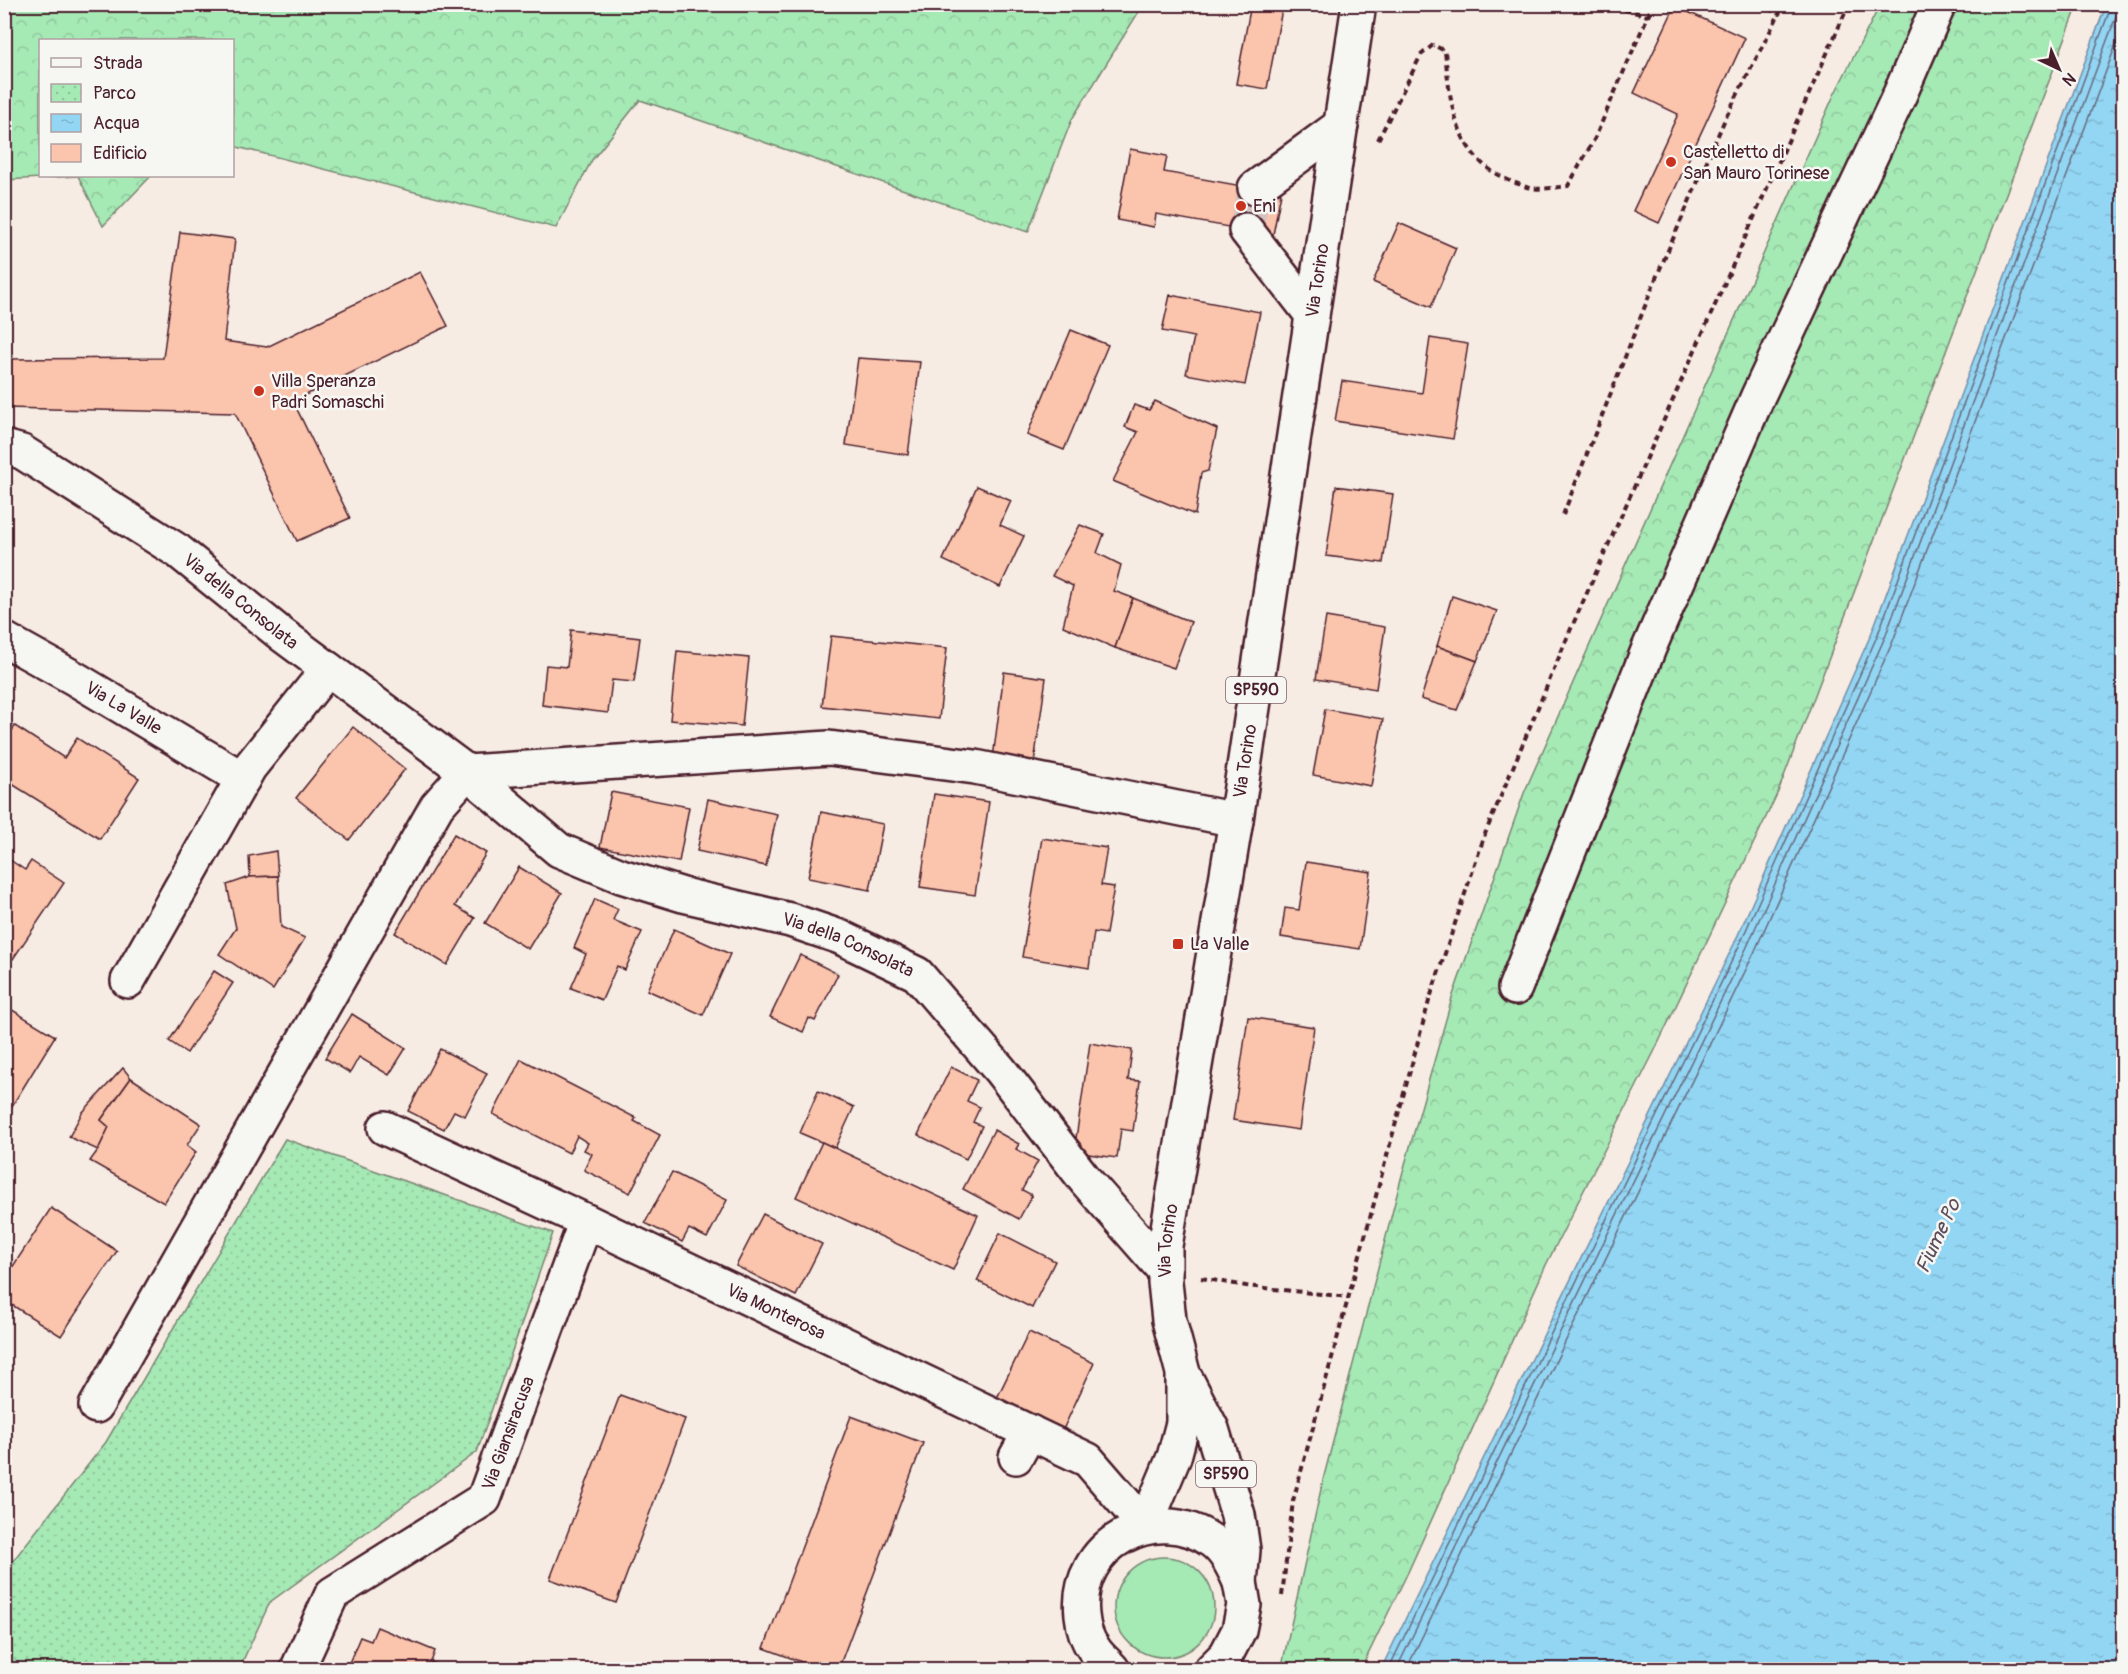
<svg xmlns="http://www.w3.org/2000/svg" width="2128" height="1674" font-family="Pangolin,sans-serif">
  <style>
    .green { fill: #a5e9b5; stroke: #788470; stroke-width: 1.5 }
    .forest { fill: url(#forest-crowns); stroke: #788470; stroke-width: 1.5 }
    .park { fill: url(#park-dots); stroke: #788470; stroke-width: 1.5 }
    .water { fill: url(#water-ripples); stroke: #758da4; stroke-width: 1.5 }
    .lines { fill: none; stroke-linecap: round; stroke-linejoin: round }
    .shore { stroke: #67687b; stroke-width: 1.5 }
    .building { fill: #fac4ad; stroke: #4a1f2b; stroke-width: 1.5 }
    .minor-tunnel { stroke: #d4c3bf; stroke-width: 33; stroke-dasharray: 33 16; stroke-linecap: butt }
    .minor-casing { stroke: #4a1f2b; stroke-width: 38 }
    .major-casing { stroke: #4a1f2b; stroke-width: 38 }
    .path { stroke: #4a1f2b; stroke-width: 4; stroke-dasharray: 6 4.5; stroke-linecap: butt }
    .minor { stroke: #f6f6f2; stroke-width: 33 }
    .major { stroke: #f6f6f2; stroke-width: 33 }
    .poi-dot { fill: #c8321e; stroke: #f6f6f2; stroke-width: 2 }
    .labels { text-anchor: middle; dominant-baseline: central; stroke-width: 5; stroke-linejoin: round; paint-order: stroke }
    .shield { fill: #f6f6f2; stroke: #7e6067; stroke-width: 1.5 }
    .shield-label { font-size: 16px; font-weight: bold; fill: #4a1f2b }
    .poi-label { font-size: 18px; fill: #4a1f2b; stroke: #f6f6f2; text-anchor: start }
    .street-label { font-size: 18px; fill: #4a1f2b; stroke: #f6f6f2 }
    .water-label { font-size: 20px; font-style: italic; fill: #5c4d5d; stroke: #f6f6f2 }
  </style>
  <defs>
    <pattern id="forest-crowns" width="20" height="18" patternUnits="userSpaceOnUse" patternTransform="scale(1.5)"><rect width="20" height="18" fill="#a5e9b5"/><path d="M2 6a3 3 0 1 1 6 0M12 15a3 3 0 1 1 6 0" fill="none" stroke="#90c79c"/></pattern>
    <pattern id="park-dots" width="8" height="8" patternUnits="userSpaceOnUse" patternTransform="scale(1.5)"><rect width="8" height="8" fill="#a5e9b5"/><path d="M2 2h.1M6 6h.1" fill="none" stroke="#90c79c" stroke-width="1.8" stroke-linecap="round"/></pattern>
    <pattern id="water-ripples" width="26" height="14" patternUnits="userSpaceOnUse" patternTransform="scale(1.5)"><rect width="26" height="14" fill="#92d6f4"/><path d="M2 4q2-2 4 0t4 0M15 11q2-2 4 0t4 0" fill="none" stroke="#7fb7d1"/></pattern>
  </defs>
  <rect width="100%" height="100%" fill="#f7ece4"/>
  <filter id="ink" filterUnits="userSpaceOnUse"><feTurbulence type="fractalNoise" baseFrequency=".0167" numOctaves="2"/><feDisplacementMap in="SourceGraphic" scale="12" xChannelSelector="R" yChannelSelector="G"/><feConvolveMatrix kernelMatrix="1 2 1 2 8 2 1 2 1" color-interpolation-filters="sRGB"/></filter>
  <g filter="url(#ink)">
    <circle class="green" cx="1164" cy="1607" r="50"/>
    <g class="forest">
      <path d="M5,4H1143V5L1072,119L1028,232L640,100L592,160L556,228L233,146L232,40H40V176H151L103,226L78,176L5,180Z"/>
      <path d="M1880,5H2078L1778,792L1654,1052L1546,1265L1409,1570L1361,1669L1281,1670L1323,1480L1402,1175L1452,998L1524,793L1834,95Z"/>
    </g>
    <path class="park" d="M285,1139L553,1233L477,1452L270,1602L239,1669H5V1571L106,1442Z"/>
    <path class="water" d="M2106,5H2124L2123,1669H1381L1734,944L1872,632Z"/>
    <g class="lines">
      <g class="shore">
        <path d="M1388,1670L1739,946L1878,634L2112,4"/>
        <path d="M1396,1670L1746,949L1885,637L2118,11L2119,4"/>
        <path d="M1406,1670L1754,953L1893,641L2124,23"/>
      </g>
    </g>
    <g class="building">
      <path d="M1251,4H1283L1267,89L1236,84Z"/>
      <path d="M1675,6L1745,38L1659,223L1633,211L1678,114L1634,93Z"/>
      <path d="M1130,149L1167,156L1164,172L1281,193L1273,235L1156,214L1154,227L1117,220Z"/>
      <path d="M1399,223L1456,248L1431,307L1373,282Z"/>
      <path d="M180,232L235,239L224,341L267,347L420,272L448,326L293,401L350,518L297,541L235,413L4,408V359L163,358Z"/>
      <path d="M1170,295L1260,312L1245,385L1186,374L1194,337L1162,331Z"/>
      <path d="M1071,330L1108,345L1064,450L1027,435Z"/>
      <path d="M1430,338L1468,344L1453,439L1335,421L1342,381L1422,393Z"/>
      <path d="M858,358L920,362L908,455L846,445Z"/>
      <path d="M1155,401L1217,429L1208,471L1201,473L1195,515L1113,481L1138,432L1125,427L1134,405L1149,410Z"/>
      <path d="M977,486L1011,501L1000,525L1024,536L1000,587L943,560Z"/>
      <path d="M1336,486L1393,494L1383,563L1326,556Z"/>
      <path d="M1080,525L1104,534L1097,553L1121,565L1114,591L1133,598L1115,648L1063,626L1073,586L1052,576Z"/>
      <path d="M1452,596L1497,611L1477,661L1437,646Z"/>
      <path d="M1133,598L1191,622L1174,668L1115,648Z"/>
      <path d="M1326,617L1385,627L1376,689L1316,679Z"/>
      <path d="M571,630L640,638L634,682L612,680L608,713L542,705L546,665L567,667Z"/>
      <path d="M831,636L947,648L939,719L822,706Z"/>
      <path d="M1437,646L1477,661L1457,710L1421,699Z"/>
      <path d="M677,651L749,658L742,726L670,720Z"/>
      <path d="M1004,672L1046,678L1034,763L993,758Z"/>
      <path d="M1325,709L1383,719L1371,786L1313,775Z"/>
      <path d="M15,726L64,758L77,738L139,778L100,839L4,779V742Z"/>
      <path d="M353,727L405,769L349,840L296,798Z"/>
      <path d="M611,792L689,807L679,862L600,847Z"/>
      <path d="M934,794L989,802L975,895L920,887Z"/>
      <path d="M708,799L777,814L766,866L697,851Z"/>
      <path d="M821,812L883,824L870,890L808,878Z"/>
      <path d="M454,834L486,853L455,906L475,918L447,965L395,933Z"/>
      <path d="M1042,838L1107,848L1101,885L1114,887L1106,934L1094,932L1089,968L1022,957Z"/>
      <path d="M276,851L278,876L250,877L249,856Z"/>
      <path d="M4,856L25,870L31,861L64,883L13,959L4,953Z"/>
      <path d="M1306,862L1371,872L1360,949L1281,937L1285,908L1299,910Z"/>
      <path d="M519,867L562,893L528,949L485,923Z"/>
      <path d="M278,876L281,927L305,938L273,990L219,954L236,928L227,885L250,877Z"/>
      <path d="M595,899L618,909L613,920L642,932L625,970L617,966L602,1000L571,988L586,954L574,948Z"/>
      <path d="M674,929L730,954L703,1015L647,990Z"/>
      <path d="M800,955L838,974L815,1021L809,1018L803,1032L770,1017Z"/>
      <path d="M214,971L233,983L187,1053L169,1041Z"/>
      <path d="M4,1005L55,1036L4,1119Z"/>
      <path d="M352,1014L406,1048L389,1075L359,1057L350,1073L325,1058Z"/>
      <path d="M1248,1017L1314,1027L1299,1130L1233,1120Z"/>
      <path d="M1090,1043L1132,1050L1128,1080L1140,1081L1133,1131L1121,1129L1117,1158L1074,1152Z"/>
      <path d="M440,1049L487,1073L465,1116L454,1111L444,1129L408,1111Z"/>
      <path d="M521,1059L636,1118L634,1121L660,1135L630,1193L584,1170L592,1154L584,1150L588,1143L577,1136L569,1153L493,1114Z"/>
      <path d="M951,1067L977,1080L967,1101L980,1107L973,1122L982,1126L966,1159L918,1135Z"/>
      <path d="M123,1068L131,1078L101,1120L109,1127L98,1150L69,1137L82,1113Z"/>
      <path d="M131,1078L201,1124L187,1145L196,1152L164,1203L90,1161L98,1150L109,1127L101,1120Z"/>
      <path d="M818,1091L854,1107L835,1148L800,1133Z"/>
      <path d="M994,1130L1019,1144L1016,1149L1038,1161L1022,1190L1032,1195L1019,1219L963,1189Z"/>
      <path d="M822,1142L978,1215L953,1270L796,1197Z"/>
      <path d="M672,1172L727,1200L707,1238L689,1229L682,1242L645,1223Z"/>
      <path d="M51,1208L117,1251L61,1336L4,1300V1280Z"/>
      <path d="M763,1214L822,1244L796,1296L736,1266Z"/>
      <path d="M1000,1233L1055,1261L1032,1308L977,1281Z"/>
      <path d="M1029,1332L1094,1363L1060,1436L994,1404Z"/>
      <path d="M620,1395L685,1419L616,1603L550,1579Z"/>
      <path d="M851,1416L923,1443L838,1670H823L764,1648Z"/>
      <path d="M377,1627L435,1651L431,1662L445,1668L444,1670H346L360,1637L371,1641Z"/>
    </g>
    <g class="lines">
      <path class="minor-tunnel" d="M1246,230L1255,188"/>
      <g class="minor-casing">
        <g id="minor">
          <path d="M1255,188L1341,125"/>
          <path d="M1246,230L1312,315"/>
          <path id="s1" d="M4,447L22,452L178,551L281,634L467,772L559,850L621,876L683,895L790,920L840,937L917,974L1000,1070L1086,1181L1165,1271"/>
          <path id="s2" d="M4,639L74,678L243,779"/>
          <path d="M467,772L829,748L975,767L1236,820"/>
          <path d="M128,981L249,768L328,669"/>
          <path d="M1515,988L1649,648L1758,396L1900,94L1939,4"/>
          <path id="s3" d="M385,1128L586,1221L1088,1460L1145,1526"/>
          <path d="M96,1406L437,806L467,772"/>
          <path d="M1016,1457L1030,1432"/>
          <path id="s4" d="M297,1670L332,1594L484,1499L586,1221"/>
        </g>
      </g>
      <g class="major-casing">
        <g id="major">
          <path d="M1145,1526L1174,1457L1183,1423V1378"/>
          <path d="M1113,1670C1107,1663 1099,1657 1094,1649C1087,1640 1083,1626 1082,1615C1074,1544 1155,1501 1212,1541C1226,1551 1233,1567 1240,1582"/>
          <path id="s5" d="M1211,1670L1226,1655L1239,1630L1244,1605L1240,1582L1243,1550L1238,1515L1212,1429L1183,1373L1169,1320L1165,1282V1246L1236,820L1359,4"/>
        </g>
      </g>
      <g class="path">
        <path d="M1758,4L1779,14L1785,4"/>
        <path d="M1614,7L1648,16"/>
        <path d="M1378,140L1421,55L1433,45L1445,51C1450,105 1455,160 1513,182C1519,184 1525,187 1531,188C1542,190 1557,187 1568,186L1595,138L1653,4"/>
        <path d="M1563,515L1656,278L1725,119L1779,14"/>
        <path d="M1201,1278L1246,1286L1349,1297"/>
        <path d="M1282,1596L1293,1501L1429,1001L1485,834L1570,631L1849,4"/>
      </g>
      <use href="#minor" class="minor"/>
      <use href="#major" class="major"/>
    </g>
  </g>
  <g class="poi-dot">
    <circle cx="1671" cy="162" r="6"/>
    <circle cx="1241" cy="206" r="6"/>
    <circle cx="259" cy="391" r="6"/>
    <rect x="1172" y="938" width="12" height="12" rx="3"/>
  </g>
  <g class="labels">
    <g class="shield">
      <rect x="1226" y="677" width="60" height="26" rx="4.5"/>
      <rect x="1196" y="1461" width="60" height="26" rx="4.5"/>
    </g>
    <g class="shield-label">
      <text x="1256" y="690">SP590</text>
      <text x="1226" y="1474">SP590</text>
    </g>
    <g class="poi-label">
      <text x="1683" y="152">Castelletto di<tspan x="1683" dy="21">San Mauro Torinese</tspan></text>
      <text x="1253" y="206">Eni</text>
      <text x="271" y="381">Villa Speranza<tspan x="271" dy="21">Padri Somaschi</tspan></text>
      <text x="1190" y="944">La Valle</text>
    </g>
    <g class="street-label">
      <text stroke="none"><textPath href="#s5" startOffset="1425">Via Torino</textPath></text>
      <text stroke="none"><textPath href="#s1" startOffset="284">Via della Consolata</textPath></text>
      <text stroke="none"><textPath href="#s2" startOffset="138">Via La Valle</textPath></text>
      <text stroke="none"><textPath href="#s5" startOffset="939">Via Torino</textPath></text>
      <text stroke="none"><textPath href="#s1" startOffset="993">Via della Consolata</textPath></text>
      <text stroke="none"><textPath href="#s5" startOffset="453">Via Torino</textPath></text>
      <text stroke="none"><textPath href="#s3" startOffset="432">Via Monterosa</textPath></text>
      <text stroke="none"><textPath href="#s4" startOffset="333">Via Giansiracusa</textPath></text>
    </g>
    <g class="water-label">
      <text transform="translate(1938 1236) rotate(-65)">Fiume Po</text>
    </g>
  </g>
  <rect width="2128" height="1674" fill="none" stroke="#f6f6f2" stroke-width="24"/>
  <rect x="12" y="12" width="2104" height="1650" fill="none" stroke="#4a1f2b" stroke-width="2" filter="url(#ink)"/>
  <rect x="39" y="39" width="195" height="138" fill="#f6f6f2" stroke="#b1a0a2" stroke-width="1.5"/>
  <rect x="51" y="58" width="30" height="9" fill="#f6f6f2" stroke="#b1a0a2" stroke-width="1.5"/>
  <text x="93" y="69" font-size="18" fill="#4a1f2b">Strada</text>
  <rect x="51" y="84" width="30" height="18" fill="url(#park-dots)" stroke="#b1a0a2" stroke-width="1.5"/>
  <text x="93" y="99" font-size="18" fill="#4a1f2b">Parco</text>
  <rect x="51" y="114" width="30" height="18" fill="url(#water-ripples)" stroke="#b1a0a2" stroke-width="1.5"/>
  <text x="93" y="129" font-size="18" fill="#4a1f2b">Acqua</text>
  <rect x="51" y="144" width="30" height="18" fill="#fac4ad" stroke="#b1a0a2" stroke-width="1.5"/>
  <text x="93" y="159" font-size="18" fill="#4a1f2b">Edificio</text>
  <g transform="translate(2059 69) rotate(136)" stroke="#f6f6f2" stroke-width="4.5" paint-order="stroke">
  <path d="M0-4.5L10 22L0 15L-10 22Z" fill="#4a1f2b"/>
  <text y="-9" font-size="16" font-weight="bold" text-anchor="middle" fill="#4a1f2b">N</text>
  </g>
</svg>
